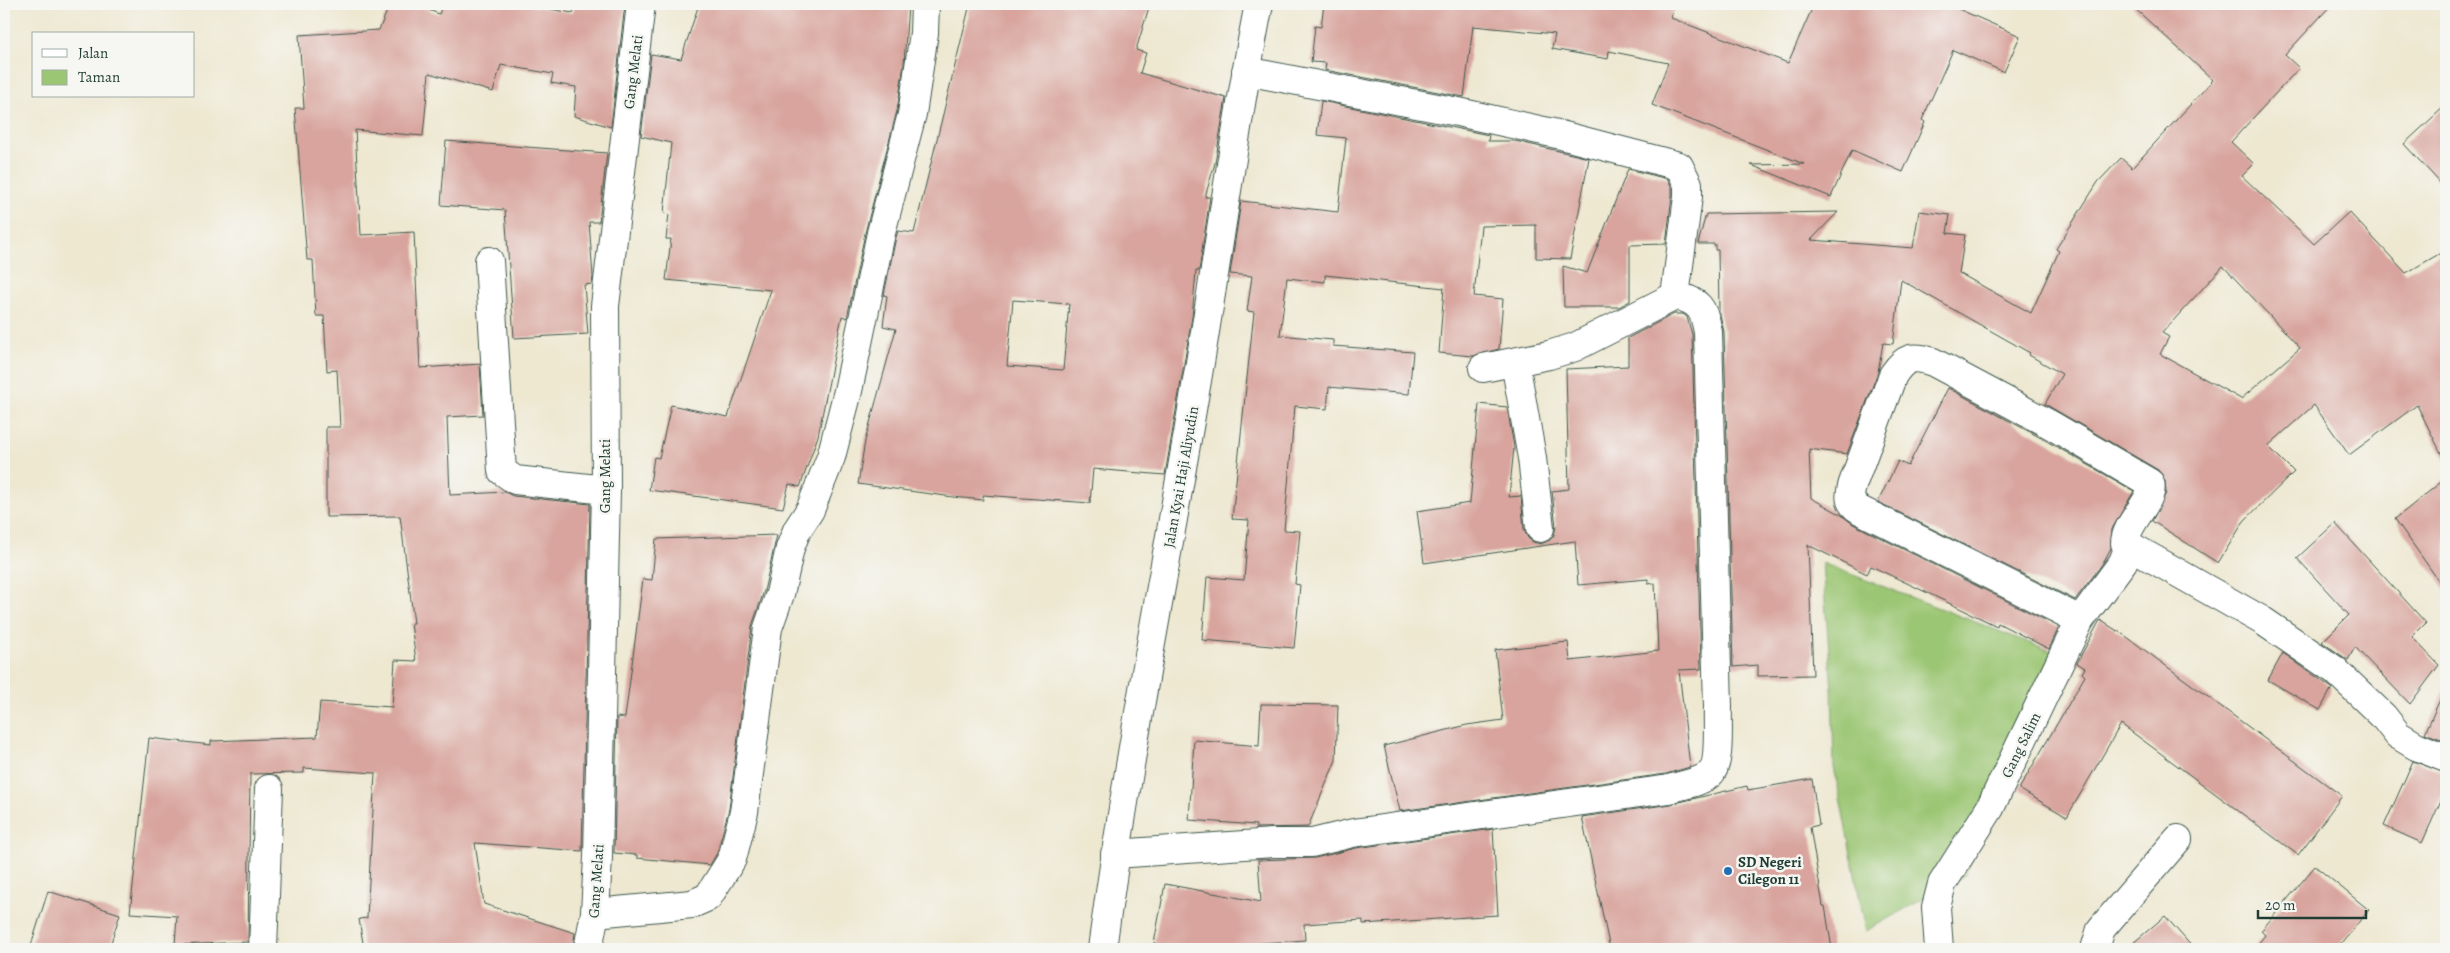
<svg xmlns="http://www.w3.org/2000/svg" width="2450" height="953" font-family="Alegreya,serif">
  <style>
    .green { fill: #9bc673; stroke: #5d8254 }
    .building { fill: #d8a49d; fill-rule: evenodd }
    .lines { fill: none; stroke-linecap: round; stroke-linejoin: round }
    .street-casing { stroke: #3e574c; stroke-width: 30 }
    .street { stroke: #fff; stroke-width: 28 }
    .poi-dot { fill: #1f6fb2; stroke: #f6f6f2; stroke-width: 2 }
    .labels { text-anchor: middle; dominant-baseline: central; stroke-width: 5; stroke-linejoin: round; paint-order: stroke }
    .street-label { font-size: 15px; fill: #1f3d34; stroke: #f6f6f2 }
    .poi-label { font-size: 15px; font-weight: bold; fill: #1f3d34; stroke: #f6f6f2; text-anchor: start }
  </style>
  <rect width="100%" height="100%" fill="#f6f6f2"/>
  <filter id="ink" filterUnits="userSpaceOnUse"><feTurbulence type="fractalNoise" baseFrequency=".02" numOctaves="2"/><feDisplacementMap in="SourceGraphic" scale="10" xChannelSelector="R" yChannelSelector="G"/><feConvolveMatrix kernelMatrix="1 2 1 2 8 2 1 2 1" color-interpolation-filters="sRGB"/></filter>
  <filter id="wash" filterUnits="userSpaceOnUse"><feTurbulence type="fractalNoise" baseFrequency=".0096" numOctaves="4" result="noise"/><feDisplacementMap in="SourceGraphic" scale="20" xChannelSelector="R" yChannelSelector="G"/><feGaussianBlur stdDeviation="1.12" result="paint"/><feColorMatrix in="noise" values="0 0 0 0 0 0 0 0 0 0 0 0 0 0 0 0 0 1.4 0 .05"/><feComposite in="paint" operator="in"/></filter>
  <g filter="url(#wash)">
    <rect width="100%" height="100%" fill="#eee8d1"/>
    <path class="green" d="M1822,563L2061,655L1965,875L1866,931L1834,767L1832,689Z"/>
    <g id="blocks">
      <g class="building">
        <path d="M390,4H413L439,14L443,4H521L573,13L575,4H625L611,127L574,116L576,87L551,83L553,74L501,65L493,92L429,73L423,136L355,130L361,235L414,232L420,368L480,364L483,415L447,417L450,495L505,492L513,496L590,504L582,851L475,843L484,904L575,933L573,949H364L359,919L367,918L375,773L304,768V773L250,774L248,942L175,945L177,916L130,913L149,738L211,745V741L317,737L320,702L392,707L395,660L416,661L411,623H414L400,516L326,517V427H340L337,370L327,371L324,316H316L313,260H307L295,108H304L299,35L379,30Z"/>
        <path d="M699,4H908L904,64L897,111L866,229L847,318L842,316L818,436L800,487L789,484L783,508L649,490L654,457L659,458L671,405L728,417L771,290L666,280L671,239H666L669,214L664,213L671,143L641,136L651,54L681,59Z"/>
        <path d="M970,4H1150L1136,50L1146,53L1140,73L1226,98L1215,163L1205,197H1210L1199,271H1196L1192,317L1165,475L1093,469L1090,503L983,495V500L953,497L858,484L865,441L896,329L883,326L887,296L884,295L896,237L898,231L914,233ZM1013,300L1069,304L1063,370L1007,366Z"/>
        <path d="M1324,4H1674L1671,18L1788,63L1814,4H1947L2020,36L2004,72L1953,50L1922,120L1925,122L1903,172L1852,150L1831,197L1751,165L1804,164L1652,105L1668,63L1609,51L1608,59L1552,49L1555,34L1473,26L1464,97L1325,70L1326,63L1311,62L1315,26L1321,27Z"/>
        <path d="M2130,4H2332L2285,55L2299,68L2231,142L2254,164L2242,176L2314,244L2349,212L2406,273L2446,250V463L2417,405L2349,455L2314,405L2268,446L2294,472L2244,521L2218,563L2152,521L2166,493L2165,481L2158,470L2045,404L2062,374L2029,355L2030,353L1901,280L1893,344L1883,343L1878,372L1847,454L1809,449L1811,498L1840,514L1853,524L2059,627L2049,649L1998,623L1997,626L1871,566L1867,574L1808,545L1813,675L1758,676V665L1733,667L1724,332L1719,310L1718,250H1715V244H1698L1706,214L1838,212L1811,240L1913,248L1919,211L1950,215L1947,233L1965,235L1959,273L2031,313L2059,251L2056,249L2098,182L2121,158L2132,168L2213,80ZM2223,266L2300,348L2241,399L2160,354L2169,337L2162,333Z"/>
        <path d="M1321,101L1489,135L1488,141H1515L1589,158L1570,259L1536,258V225L1481,226L1474,296L1503,299L1499,349L1473,356L1439,353L1444,288L1325,275V282L1287,278L1280,335L1333,340V346L1413,352L1409,394L1329,387L1327,409L1295,406L1284,530L1300,531L1295,584L1300,585L1294,648L1202,640L1207,577L1244,580L1249,520L1232,519L1254,312L1247,311L1252,276L1230,274L1241,201L1338,212L1346,138L1317,135Z"/>
        <path d="M2446,105V189L2404,144Z"/>
        <path d="M446,141L607,153L599,222H589L593,277L592,284L584,285L588,334L514,338L505,210L441,205Z"/>
        <path d="M1628,169L1668,179L1672,188V196L1666,244L1630,245V301L1619,307H1564L1563,266L1587,273Z"/>
        <path d="M1674,314H1683L1687,317L1692,334L1701,669L1679,670L1690,767L1666,774L1400,811L1384,746L1467,725L1503,720L1495,650L1568,642L1570,661L1658,651L1655,583L1648,584V579L1578,585L1575,541L1424,563L1417,511L1470,503L1479,404L1507,407L1514,447L1509,497L1521,496L1524,530L1528,538L1533,542L1541,544L1550,540L1554,535L1556,527L1552,491L1569,489L1566,369L1628,366V338Z"/>
        <path d="M1948,388L2043,439L2134,491L2112,529L2111,548L2103,563L2075,600L1878,502L1898,461L1908,466Z"/>
        <path d="M2446,478V591L2395,519Z"/>
        <path d="M2335,523L2426,623L2412,637L2439,665L2410,704L2355,647L2348,660L2322,642L2349,615L2297,558Z"/>
        <path d="M777,535L764,591L752,626L729,809L717,853L710,865L637,858V855L614,853L617,717L625,718L643,579L652,580L656,539Z"/>
        <path d="M2100,620L2127,637L2342,796L2298,855L2121,724L2067,817L2019,789L2085,676L2082,673L2085,668L2077,663Z"/>
        <path d="M2283,653L2332,688L2320,710L2268,680Z"/>
        <path d="M2446,686V741L2425,733Z"/>
        <path d="M1261,704L1338,705L1336,760L1308,827L1256,828V825L1189,820L1194,740L1259,746Z"/>
        <path d="M2413,761L2446,773V789L2422,843L2384,826Z"/>
        <path d="M1812,779L1819,825L1810,827L1823,906H1825L1832,949H1610L1582,817L1671,804L1747,786L1748,790Z"/>
        <path d="M1493,829L1498,915L1363,924V920L1304,924L1305,940L1250,944L1249,949H1153L1165,884L1261,902L1258,860L1315,858L1356,848Z"/>
        <path d="M2315,866L2369,910L2336,949H2254L2265,935L2261,931Z"/>
        <path d="M48,891L120,914L109,949H30Z"/>
        <path d="M2165,916L2194,949H2126Z"/>
      </g>
    </g>
  </g>
  <g filter="url(#ink)">
    <use href="#blocks" fill-opacity="0" stroke="#3e574c" stroke-width="1"/>
    <g class="lines">
      <g class="street-casing">
        <g id="street">
          <path d="M1246,71L1458,112L1557,134L1679,166L1688,184V197L1675,296"/>
          <path d="M489,261L502,471L515,480L606,490"/>
          <path d="M1515,362L1532,458L1540,528"/>
          <path d="M2080,620L1860,510C1848,503 1849,496 1853,483L1893,375C1905,357 1913,355 1933,362L2051,425L2150,483C2156,499 2125,523 2125,543L2263,621L2335,670L2383,716L2398,735L2416,746L2446,758"/>
          <path d="M1115,854L1273,843H1312L1353,833L1669,789C1682,785 1699,783 1710,774C1721,764 1717,722 1718,707L1708,332C1704,309 1699,300 1675,296L1575,347L1549,355L1483,368"/>
          <path d="M595,913L692,904L708,897L732,859L744,812L768,628L780,594L790,548L797,530L810,510L831,457L848,391L881,233L912,114L924,33L925,4"/>
          <path d="M263,949L269,789"/>
          <path d="M588,949L595,913L598,857L606,490L605,306L641,4"/>
          <path d="M1102,949C1127,765 1163,582 1194,398C1217,267 1233,134 1259,4"/>
          <path d="M1939,949L1936,907L1942,884L1990,808L2080,620L2123,562L2129,546"/>
          <path d="M2095,949L2101,929L2178,839"/>
        </g>
      </g>
      <use href="#street" class="street"/>
    </g>
  </g>
  <circle class="poi-dot" cx="1728" cy="871" r="5"/>
  <g class="labels">
    <g class="street-label">
      <text transform="translate(633 72) rotate(-83)">Gang Melati</text>
      <text transform="translate(605 476) rotate(-90)">Gang Melati</text>
      <text transform="translate(1181 477) rotate(-80)">Jalan Kyai Haji Aliyudin</text>
      <text transform="translate(2021 745) rotate(-64)">Gang Salim</text>
      <text transform="translate(596 881) rotate(-86)">Gang Melati</text>
    </g>
    <g class="poi-label">
      <text x="1738" y="862">SD Negeri<tspan x="1738" dy="17">Cilegon 11</tspan></text>
    </g>
  </g>
  <rect width="2450" height="953" fill="none" stroke="#f6f6f2" stroke-width="20"/>
  <rect x="32" y="32" width="162" height="65" fill="#f6f6f2" stroke="#a0aca6"/>
  <rect x="42" y="49" width="25" height="8" fill="#ffffff" stroke="#a0aca6"/>
  <text x="78" y="58" font-size="15" fill="#1f3d34">Jalan</text>
  <rect x="42" y="70" width="25" height="15" fill="#9bc673" stroke="#a0aca6"/>
  <text x="78" y="82" font-size="15" fill="#1f3d34">Taman</text>
  <path d="M2258 910v8h108v-8" fill="none" stroke="#1f3d34" stroke-width="2.5"/>
  <text x="2265" y="910" font-size="15" fill="#1f3d34" stroke="#f6f6f2" stroke-width="4" paint-order="stroke">20 m</text>
</svg>
